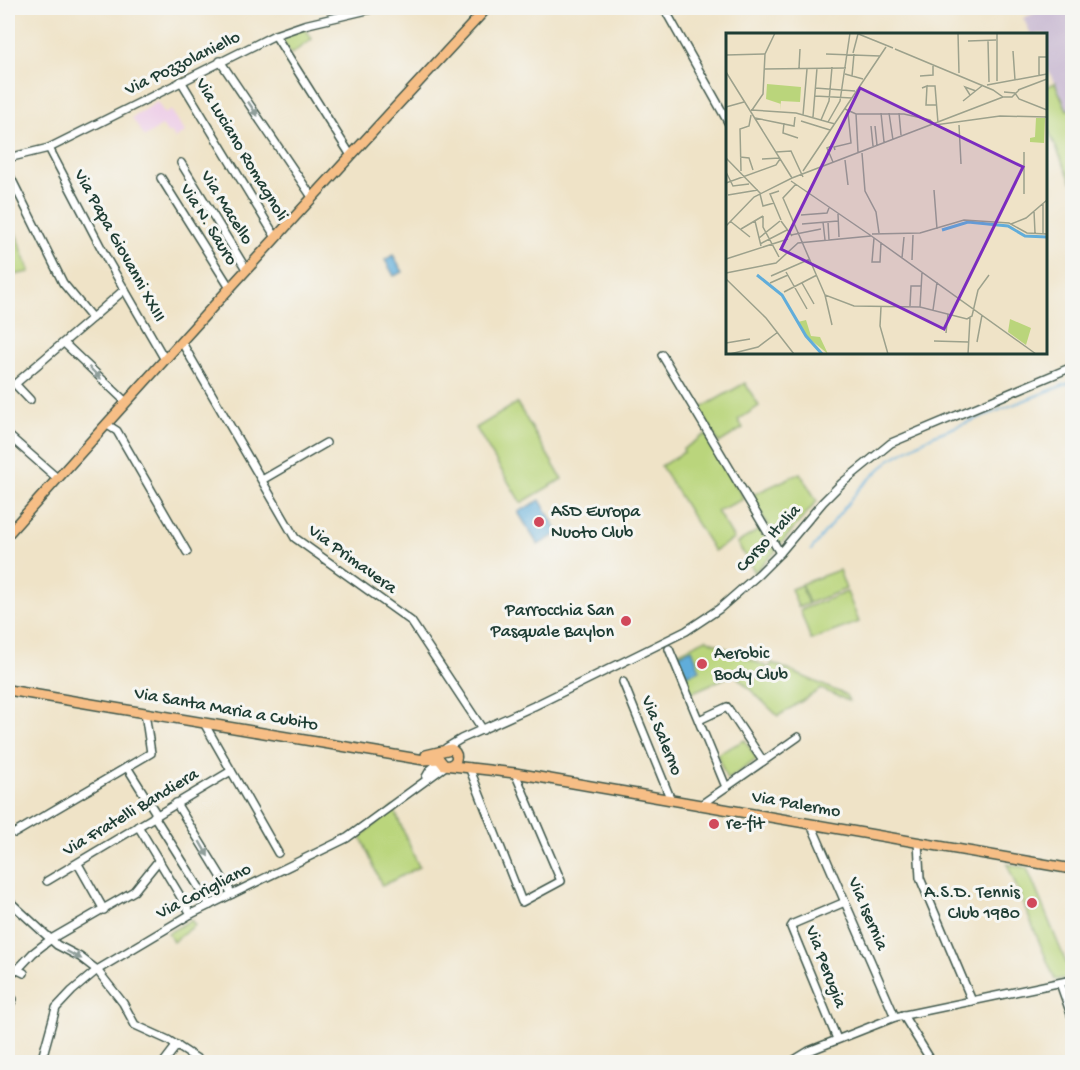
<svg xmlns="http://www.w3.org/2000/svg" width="1080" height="1070" font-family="'Gochi Hand',sans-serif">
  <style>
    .built { fill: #eed0e8 }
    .industrial { fill: #ccbed4 }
    .green { fill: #bad57b; stroke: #6c8958; stroke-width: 1.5 }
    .water { fill: #61adda; stroke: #407587; stroke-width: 1.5 }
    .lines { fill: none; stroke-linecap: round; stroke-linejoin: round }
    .stream { stroke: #61adda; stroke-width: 2 }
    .minor-casing { stroke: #3e564a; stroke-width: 10 }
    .major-casing { stroke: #3e564a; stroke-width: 12 }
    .minor { stroke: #fff; stroke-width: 7 }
    .major { stroke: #f6be86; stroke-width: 9 }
    .oneway { fill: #8f9e9a }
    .poi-dot { fill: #d1495b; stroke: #f6f6f2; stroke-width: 2 }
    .labels { text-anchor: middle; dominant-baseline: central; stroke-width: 6; stroke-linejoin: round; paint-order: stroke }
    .street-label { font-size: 18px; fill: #1f3d34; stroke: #f6f6f2 }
    .poi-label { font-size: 18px; fill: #1f3d34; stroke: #f6f6f2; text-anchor: start }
    .inset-river { fill: none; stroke: #61adda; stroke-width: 3 }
    .inset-road { fill: none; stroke: #9ca18c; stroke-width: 1.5 }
    .view { fill: #7b2cbf; fill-opacity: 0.15; stroke: #7b2cbf; stroke-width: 3 }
    .inset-edge { fill: none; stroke: #1f3d34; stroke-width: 3 }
  </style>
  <rect width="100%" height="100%" fill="#f6f6f2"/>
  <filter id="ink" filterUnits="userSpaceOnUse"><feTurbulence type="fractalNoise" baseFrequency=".0167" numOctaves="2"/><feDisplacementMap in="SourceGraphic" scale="12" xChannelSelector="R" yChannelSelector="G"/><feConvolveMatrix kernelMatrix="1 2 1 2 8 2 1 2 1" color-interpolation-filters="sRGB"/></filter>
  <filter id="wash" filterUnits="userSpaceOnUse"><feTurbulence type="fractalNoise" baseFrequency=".008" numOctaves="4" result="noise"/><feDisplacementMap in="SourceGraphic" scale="24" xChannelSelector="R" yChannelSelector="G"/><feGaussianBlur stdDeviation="1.35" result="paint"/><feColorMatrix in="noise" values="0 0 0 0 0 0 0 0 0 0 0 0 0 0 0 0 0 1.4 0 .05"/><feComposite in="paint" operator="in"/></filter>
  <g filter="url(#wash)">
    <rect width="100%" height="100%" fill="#efe3c7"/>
    <path class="built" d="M157,102L165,114L171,110L185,132L175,139L171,132L168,134L162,126L145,137L132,118Z"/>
    <path class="industrial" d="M1048,8H1072V108L1067,110L1046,65V34H1031L1023,18Z"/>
    <g class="green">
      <path d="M304,27L312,39L291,54L280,37Z"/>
      <path d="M1055,83L1067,110L1072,108V183L1046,125V87Z"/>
      <path d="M8,212L30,272L8,276Z"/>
      <path d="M745,383L759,406L738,420L743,428L719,443L699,409Z"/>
      <path d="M517,403L562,479L521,503L476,428Z"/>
      <path d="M706,434L744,499L717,511L734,539L714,551L661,466L684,452L683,449Z"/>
      <path d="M800,473L817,501L780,545L750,496Z"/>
      <path d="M762,528L776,551L755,572L737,543Z"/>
      <path d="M839,570L846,589L809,603L801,584Z"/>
      <path d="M801,585L808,604L798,607L791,589Z"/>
      <path d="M847,592L859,622L811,640L800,610Z"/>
      <path d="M706,639L769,668L772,663L846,695L849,701L821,689L778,716L734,674L691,693L675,654Z"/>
      <path d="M745,740L757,759L727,780L717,754Z"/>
      <path d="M393,807L419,867L382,886L361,837Z"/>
      <path d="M1007,864L1027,868L1072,977L1055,980Z"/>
      <path d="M191,920L195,925L173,942L168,933Z"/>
    </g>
    <g class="water">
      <path d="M393,255L403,272L394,276L385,260Z"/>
      <path d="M540,500L559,533L538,545L518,512Z"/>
      <path d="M692,649L700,670L686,675L678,655Z"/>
    </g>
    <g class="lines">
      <path class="stream" d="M811,550L860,488L891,459L932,436L1072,382"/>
    </g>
  </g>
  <g filter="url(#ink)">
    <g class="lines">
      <g class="minor-casing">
        <g id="minor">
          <path d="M664,8L728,122"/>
          <path d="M275,35L350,154"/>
          <path d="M220,61L312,197"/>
          <path d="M181,81L275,236"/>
          <path d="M49,148L108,261L164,358"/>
          <path d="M8,158L49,148L275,35L304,25L376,8"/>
          <path d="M181,163L246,269"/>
          <path d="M8,172L63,283L92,318L15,384L30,400"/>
          <path d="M161,178L230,288"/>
          <path d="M92,318L125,289"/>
          <path d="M181,341L295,538L411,621L483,730"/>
          <path d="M64,343L126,402"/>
          <path d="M662,355L780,553"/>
          <path d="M106,424L117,431L187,552"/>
          <path d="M8,435L57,478"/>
          <path d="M262,480L326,443"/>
          <path d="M669,649L726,787"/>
          <path d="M623,682L671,800"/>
          <path d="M699,720L727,707L763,761"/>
          <path d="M204,723L278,853"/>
          <path d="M446,748L461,739L534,706L686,631L719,609L759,574L780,553L823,502L842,483L891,443L1072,367"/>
          <path d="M127,767L157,815"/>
          <path d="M469,767L522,902L561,881L515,773"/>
          <path d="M426,777L430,770L440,762"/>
          <path d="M176,803L232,894"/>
          <path d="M699,806L798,737"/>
          <path d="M154,816L210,905"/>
          <path d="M811,824L895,1017"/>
          <path d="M138,826L191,914"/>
          <path d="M15,833L151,753L145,713"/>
          <path d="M918,842L920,878L972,1001"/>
          <path d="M78,864L104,910"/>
          <path d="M47,881L231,771"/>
          <path d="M8,900L57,945L80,957L97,970L123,1003L135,1025L168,1040L202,1062"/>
          <path d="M8,965L24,973"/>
          <path d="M18,969L33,953L51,939L134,891L159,860"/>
          <path d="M1060,983L1072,1017"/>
          <path d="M8,1008L13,999"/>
          <path d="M903,1015L932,1062"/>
          <path d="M837,1039L791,927L793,924L845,902"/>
          <path d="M41,1062L56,1008L72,991L97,970L191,914L347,838L447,765"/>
          <path d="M164,1062L177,1045"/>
          <path d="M791,1062L809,1051L895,1017L1072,980"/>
        </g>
      </g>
      <g class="major-casing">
        <g id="major">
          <path d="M8,534C166,357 326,182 487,8"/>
          <path d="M8,690L424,760L439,759"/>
          <path d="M426,755L451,749C459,753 458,762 450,765"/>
          <path d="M439,759L444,765L515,773L1072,869"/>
        </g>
      </g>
      <use href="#minor" class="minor"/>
      <use href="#major" class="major"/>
    </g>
    <defs><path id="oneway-solid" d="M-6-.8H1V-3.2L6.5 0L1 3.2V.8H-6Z" transform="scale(1.5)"/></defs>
    <g class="oneway">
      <use href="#oneway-solid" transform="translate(253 109) rotate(56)"/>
      <use href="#oneway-solid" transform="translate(95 373) rotate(44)"/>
      <use href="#oneway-solid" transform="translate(204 849) rotate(60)"/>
      <use href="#oneway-solid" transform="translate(74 955) rotate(28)"/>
    </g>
  </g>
  <g class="poi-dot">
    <circle cx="539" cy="522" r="6"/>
    <circle cx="626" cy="621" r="6"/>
    <circle cx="702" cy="664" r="6"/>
    <circle cx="714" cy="824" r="6"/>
    <circle cx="1032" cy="903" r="6"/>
  </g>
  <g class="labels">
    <g class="street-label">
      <text transform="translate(183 64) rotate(-26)">Via Pozzolaniello</text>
      <text transform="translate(241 150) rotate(59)">Via Luciano Romagnoli</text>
      <text transform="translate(226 208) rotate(58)">Via Macello</text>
      <text transform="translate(208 225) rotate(58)">Via N. Sauro</text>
      <text transform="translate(119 246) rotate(61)">Via Papa Giovanni XXIII</text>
      <text transform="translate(769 539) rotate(-47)">Corso Italia</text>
      <text transform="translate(352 560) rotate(36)">Via Primavera</text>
      <text transform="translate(226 710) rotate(10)">Via Santa Maria a Cubito</text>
      <text transform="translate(661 736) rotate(68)">Via Salerno</text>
      <text transform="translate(796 805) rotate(10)">Via Palermo</text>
      <text transform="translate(131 813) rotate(-31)">Via Fratelli Bandiera</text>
      <text transform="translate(204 892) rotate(-27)">Via Corigliano</text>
      <text transform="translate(867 914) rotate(67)">Via Isernia</text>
      <text transform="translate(825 967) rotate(69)">Via Perugia</text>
    </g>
    <g class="poi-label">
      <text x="551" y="512">ASD Europa<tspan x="551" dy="21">Nuoto Club</tspan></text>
      <text x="614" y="611" text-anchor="end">Parrocchia San<tspan x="614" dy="21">Pasquale Baylon</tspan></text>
      <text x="714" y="654">Aerobic<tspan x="714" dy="21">Body Club</tspan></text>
      <text x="726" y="824">re-fit</text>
      <text x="1020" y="893" text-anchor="end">A.S.D. Tennis<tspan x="1020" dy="21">Club 1980</tspan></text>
    </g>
  </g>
  <g transform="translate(726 33)">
    <rect width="321" height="321" fill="#efe3c7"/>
    <path d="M41,51L75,54L74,69L55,68L54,78L55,71L40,66ZM310,85H319L318,110L304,109V105L309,104ZM284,286L305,295L300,312L282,299ZM80,287L85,303L94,304L102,321L80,303L72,289Z" fill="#bad57b"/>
    <path class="inset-river" d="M216,197L242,189L282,193L299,203L321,204M31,242L56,262L80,303L96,321"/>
    <path class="inset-road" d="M130,0L167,15M232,0L233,40M271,0V48M242,8L270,7M262,8L263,49M169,16L267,57L277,64H286L293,57M287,18L289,47M127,20L132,1M100,21L154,23M0,22L39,21M73,35L74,16M38,36L120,35M0,39L66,145M119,41L137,46M126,43L128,21M194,43L207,42V33M313,44V24H321M261,52L321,41M201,53H209L212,90M89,55L129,58M196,55L201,53L200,72H211M292,57L321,46M278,59L289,60L293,66L321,77M244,62L239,54L250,58M89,63L126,65M237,68L257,52M0,74L18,69M119,76L130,81H178L204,87L209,92L274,83L321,84M25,77L70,80L109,91M26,77L37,61L39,21L49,0M155,80L158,109M163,80L167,107M173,80L175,102M130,81L132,119M77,82L81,36M87,84L91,35M29,85L68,93L69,84M95,87L103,68L106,34M75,88L104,97M102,89L114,68L124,0M58,90L57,100L72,105M233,92L235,131M145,93L147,113M149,93L151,112M106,113L101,115L107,129M109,117L108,114L125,110L122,79M50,119L65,118L77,144M136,120L139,158L150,179L153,200M14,124L23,125L27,137M0,125L35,161M36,126L54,125M119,127L122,152M15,138L14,96L23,93L25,82M77,138L160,14M0,139L7,153L23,151M65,148L144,202M0,150L50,132L54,126M70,151L57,165L99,262L128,273L194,274L241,286L246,283L252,257L263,242M208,157L211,196M53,158L44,161L55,187M34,161L37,173L48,170M298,161V119M2,162L32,157M317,171V200M308,178L309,200M112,181L113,204M75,182L101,180L103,175M37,183V194L53,224M4,188L24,204M29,188L35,213M55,188L66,203M97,189L99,207M102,189L103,207M76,191L112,188M285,191L300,185L321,167M0,193L28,164L66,145L277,64M15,196L37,183M146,201L194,200L238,187L283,190L301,200L321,201M65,202L95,196M144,202L310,321M33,205L54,188M148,205L146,229H154L155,209M34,211L61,197M176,225L178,204M0,226L62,206M186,227L187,202M60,239L81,276M0,240L50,230L72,210L145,203M45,243L84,226M0,246L40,285L68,321M44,250L62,242M76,250L88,271M58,259L91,242M99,262L106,292M184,273L185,253H195M155,274L154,293L162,321M194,274L196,239M207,277L211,249M220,300L222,281M208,308L242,309M251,309L256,282M0,310L24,306M4,321L32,314L52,299M242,321L244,285"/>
    <path class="view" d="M134,55L297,134L218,296L55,216Z"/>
    <rect width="321" height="321" class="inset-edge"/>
  </g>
  <rect width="1080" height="1070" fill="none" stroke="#f6f6f2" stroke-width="30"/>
</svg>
